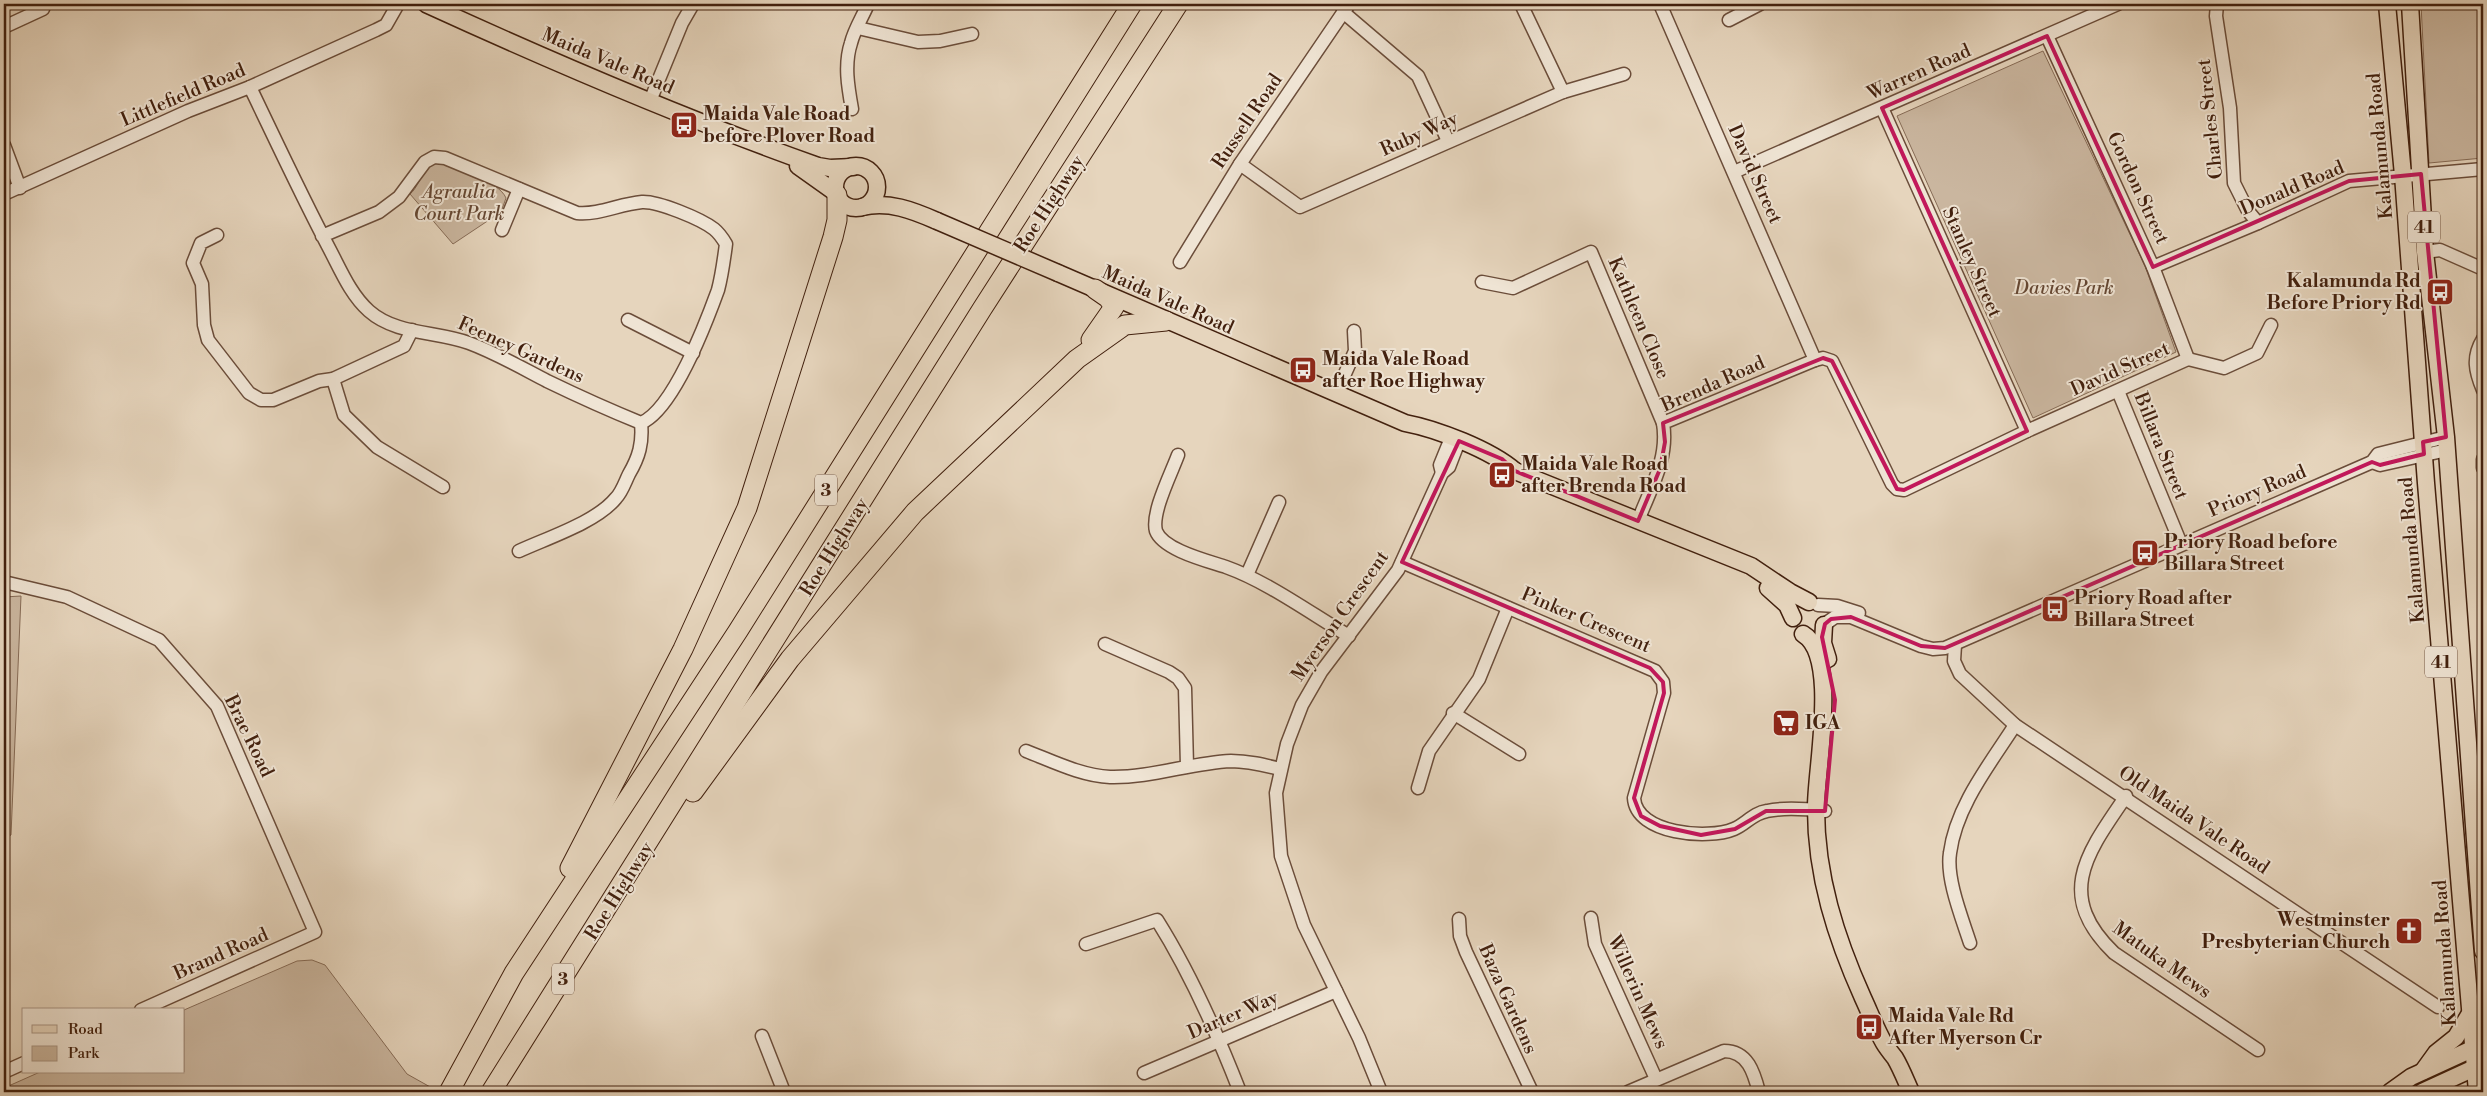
<svg xmlns="http://www.w3.org/2000/svg" width="2487" height="1096" font-family="'Libre Bodoni',serif">
  <style>
    .green { fill: #cab69f; stroke: #866b56 }
    .lines { fill: none; stroke-linecap: round; stroke-linejoin: round }
    .minor-casing { stroke: #6b4d3a; stroke-width: 15 }
    .major-casing { stroke: #42200e; stroke-width: 19 }
    .highway-casing { stroke: #42200e; stroke-width: 21 }
    .minor { stroke: #efe4d4; stroke-width: 12 }
    .major { stroke: #e6d5bd; stroke-width: 16 }
    .highway { stroke: #e6d5bd; stroke-width: 19 }
    .major-bridge-casing { stroke: #42200e; stroke-width: 19; stroke-linecap: butt }
    .major-bridge { stroke: #e6d5bd; stroke-width: 16 }
    .marked { fill: none; stroke: #c2185b; stroke-width: 4; stroke-linejoin: round }
    .labels { text-anchor: middle; dominant-baseline: central; stroke-width: 4; stroke-linejoin: round; paint-order: stroke }
    .shield { fill: #efe4d4; stroke: #765b49; stroke-width: 1 }
    .shield-label { font-size: 18px; font-weight: bold; fill: #42200e }
    .street-label { font-size: 19px; fill: #42200e; stroke: #efe4d4 }
    .poi-label { font-size: 19px; font-weight: bold; fill: #42200e; stroke: #efe4d4; text-anchor: start }
    .park-label { font-size: 19px; font-style: italic; fill: #644632; stroke: #efe4d4 }
  </style>
  <rect width="100%" height="100%" fill="#e6d5bd"/>
  <filter id="stains"><feTurbulence type="fractalNoise" baseFrequency=".004" numOctaves="4"/><feColorMatrix values="0 0 0 0 .2 0 0 0 0 .09 0 0 0 0 .02 0 0 0 .5 -.17"/></filter>
  <radialGradient id="worn" r=".72"><stop offset=".6" stop-color="#630" stop-opacity="0"/><stop offset="1" stop-color="#630" stop-opacity=".3"/></radialGradient>
  <g class="green">
    <path d="M2421,4H2483V158L2429,163Z"/>
    <path d="M2043,51L2145,266L2176,352L2033,418L1897,116Z"/>
    <path d="M440,163C457,169 499,181 506,198L501,212L453,244L410,194C417,189 422,173 428,165Z"/>
    <path d="M21,596L11,835L4,838V597Z"/>
    <path d="M312,960L325,965L407,1074L432,1088L430,1092H4V1088L40,1072H184V1010L297,961Z"/>
  </g>
  <g class="lines">
    <g class="minor-casing">
      <g id="minor">
        <path d="M1521,4L1563,92"/>
        <path d="M1660,4L1815,360"/>
        <path d="M2217,4L2216,16L2230,108L2234,183L2248,211L2258,223"/>
        <path d="M1343,12L1418,76L1448,141"/>
        <path d="M1729,20L1760,4"/>
        <path d="M4,27L43,9"/>
        <path d="M858,28L918,42L940,41L972,34"/>
        <path d="M2047,36L2153,267L2188,359"/>
        <path d="M250,87C276,141 302,197 330,250C341,271 351,295 369,311C396,335 437,331 469,343C496,353 522,368 547,381C578,396 609,410 641,423C673,410 706,323 718,290C722,275 724,259 726,244C723,239 719,233 714,229C701,219 658,201 642,202C619,204 600,215 577,213L445,158L434,157L425,162L399,197L379,212L322,236"/>
        <path d="M650,101L682,23L693,4"/>
        <path d="M1882,108L2027,431"/>
        <path d="M852,109C848,87 844,64 851,43C854,30 863,16 868,4"/>
        <path d="M4,145L20,188"/>
        <path d="M1240,164L1300,207L1563,92L1624,74"/>
        <path d="M1734,172L2118,4"/>
        <path d="M4,194L188,111L250,87L376,30L386,25L398,4"/>
        <path d="M502,230L519,189"/>
        <path d="M217,235L201,243L193,263L202,284L204,325L208,340L249,393L261,400H273L319,381L333,379L404,346L412,330"/>
        <path d="M2425,252L2440,250L2483,269"/>
        <path d="M1180,262L1240,164L1349,4"/>
        <path d="M2153,267L2258,223L2349,181L2483,169"/>
        <path d="M1482,282L1513,288L1591,252L1663,423"/>
        <path d="M628,320L693,353"/>
        <path d="M2483,339C2472,357 2475,371 2483,390"/>
        <path d="M333,379L344,415L377,447L443,487"/>
        <path d="M2118,391L2181,544"/>
        <path d="M1336,394L1355,351L1354,331"/>
        <path d="M1178,455C1171,474 1151,513 1156,531C1163,550 1208,561 1226,567C1268,582 1310,613 1349,636"/>
        <path d="M2483,459V468"/>
        <path d="M2372,462L2380,465L2447,450"/>
        <path d="M1442,473L1440,465L1451,438"/>
        <path d="M1638,521C1650,489 1669,459 1663,423L1815,360L1823,358L1832,361L1892,484L1897,489L1904,490L2027,431L2188,359L2224,368L2257,353L2271,325"/>
        <path d="M519,551C547,538 597,522 616,498C622,492 625,482 629,474C639,457 643,443 641,423"/>
        <path d="M1402,562L1655,671L1663,682L1664,693L1634,798C1636,834 1708,840 1734,829C1746,824 1753,813 1767,811C1785,807 1807,809 1825,811"/>
        <path d="M1247,575L1279,502"/>
        <path d="M4,582L67,597L159,640L217,706L315,932L141,1010"/>
        <path d="M1818,605L1837,606L1859,613"/>
        <path d="M1825,624L1835,617H1851L1921,646L1933,649L1945,648L2372,462L2378,454L2446,437"/>
        <path d="M1105,644L1169,672L1178,678L1185,688L1187,766"/>
        <path d="M1955,645L1954,661L1960,674L2015,725L2438,1007"/>
        <path d="M1453,713L1519,754"/>
        <path d="M1026,751C1052,761 1082,776 1110,777C1151,778 1190,763 1231,761C1248,761 1264,765 1280,769"/>
        <path d="M1418,788L1429,751L1479,679L1508,608"/>
        <path d="M2126,796C2087,853 2054,895 2114,953L2258,1050"/>
        <path d="M1591,918L1595,944L1656,1079"/>
        <path d="M1459,919L1460,936L1466,952L1532,1092"/>
        <path d="M1970,943C1962,918 1946,879 1950,853C1956,806 1990,764 2015,725"/>
        <path d="M1086,944L1157,920C1191,974 1217,1033 1240,1092"/>
        <path d="M762,1036L784,1092"/>
        <path d="M4,1072L24,1063"/>
        <path d="M1144,1073L1336,991"/>
        <path d="M1381,1092L1359,1038L1304,925L1281,856L1276,793L1287,744L1302,705L1321,672L1398,570L1442,473L1449,467L1459,441"/>
        <path d="M1628,1092L1724,1051C1748,1051 1754,1073 1759,1092"/>
      </g>
    </g>
    <g class="major-casing">
      <g id="major">
        <path d="M426,4C555,63 685,119 818,166L830,168L853,167"/>
        <path d="M2387,4L2403,175L2426,483L2477,1092"/>
        <path d="M2410,4L2425,252L2446,437L2483,951"/>
        <path d="M798,166L836,193"/>
        <circle cx="856" cy="187" r="21"/>
        <path d="M862,207C889,201 912,210 937,221"/>
        <path d="M1058,273L1405,423C1437,429 1491,450 1515,471"/>
        <path d="M1506,470L1515,471L1751,566L1790,592L1809,602"/>
        <path d="M1768,588L1787,605L1793,618"/>
        <path d="M1824,625L1823,643L1828,659"/>
        <path d="M1803,634C1840,656 1815,772 1816,809C1816,876 1836,938 1863,998C1870,1013 1876,1029 1884,1043C1887,1048 1891,1053 1895,1058C1901,1068 1906,1081 1911,1092"/>
        <path d="M2423,1071L2436,1053L2456,1037L2469,1015"/>
        <path d="M2390,1092L2411,1077L2483,1044"/>
        <path d="M2422,1092L2483,1064"/>
      </g>
    </g>
    <g class="highway-casing">
      <g id="highway">
        <path d="M1091,340L1114,307L1108,298L1095,289"/>
        <path d="M693,792L790,659L915,512L1077,359L1125,325L1166,321"/>
        <path d="M570,868L683,649L747,508L833,237L837,220V195"/>
        <path d="M449,1092L514,973L738,631L1132,4"/>
        <path d="M491,1092L982,309L1178,4"/>
      </g>
    </g>
    <use href="#minor" class="minor"/>
    <use href="#major" class="major"/>
    <use href="#highway" class="highway"/>
    <g class="major-bridge-casing">
      <path id="major-bridge" d="M937,221L1058,273"/>
    </g>
    <use href="#major-bridge" class="major-bridge"/>
  </g>
  <path class="marked" d="M2047,36L2153,267L2349,181L2421,174L2446,437L2423,442L2424,454L2380,465L2372,462L1945,648L1921,646L1851,617L1831,619L1825,624L1822,637L1835,700L1825,811H1766L1735,829L1701,835L1660,826L1641,816L1634,798L1664,693L1663,682L1650,668L1402,562L1459,441L1502,459L1515,471L1638,521L1660,469L1665,442L1663,423L1823,358L1832,361L1897,489L1904,490L2027,431L1882,108Z"/>
  <defs>
    <g id="bus-square" transform="scale(1.4375)"><rect x="-9" y="-9" width="18" height="18" rx="4" fill="#8f2418" stroke="#efe4d4"/><path d="M-5-6H5V4H4V6H2V4H-2V6H-4V4H-5ZM-3.5-4V0h7V-4ZM-3.5 1.2v1.5H-2V1.2ZM2 1.2v1.5H3.5V1.2Z" fill="#fff"/></g>
    <g id="supermarket-square" transform="scale(1.4375)"><rect x="-9" y="-9" width="18" height="18" rx="4" fill="#8f2418" stroke="#efe4d4"/><path d="M-6-5.5h2.5l.6 2H6L4.5 2H-2.5L-4.4-4H-6ZM-1.5 3.2a1.3 1.3 0 1 0 .1 0ZM3 3.2a1.3 1.3 0 1 0 .1 0Z" fill="#fff"/></g>
    <g id="church-square" transform="scale(1.4375)"><rect x="-9" y="-9" width="18" height="18" rx="4" fill="#8f2418" stroke="#efe4d4"/><path d="M-1.2-6h2.4v3.5h3.3v2.4h-3.3V6h-2.4V-.1h-3.3v-2.4h3.3Z" fill="#fff"/></g>
  </defs>
  <g fill-rule="evenodd">
    <use href="#bus-square" x="684" y="125"/>
    <use href="#bus-square" x="2440" y="292"/>
    <use href="#bus-square" x="1303" y="370"/>
    <use href="#bus-square" x="1502" y="475"/>
    <use href="#bus-square" x="2145" y="553"/>
    <use href="#bus-square" x="2055" y="609"/>
    <use href="#supermarket-square" x="1786" y="723"/>
    <use href="#church-square" x="2409" y="931"/>
    <use href="#bus-square" x="1869" y="1027"/>
  </g>
  <g class="labels">
    <g class="shield">
      <rect x="2408" y="211.5" width="32" height="31" rx="4"/>
      <rect x="815" y="474.5" width="22" height="31" rx="4"/>
      <rect x="2425" y="646.5" width="32" height="31" rx="4"/>
      <rect x="552" y="963.5" width="22" height="31" rx="4"/>
    </g>
    <g class="shield-label">
      <text x="2424" y="227">41</text>
      <text x="826" y="490">3</text>
      <text x="2441" y="662">41</text>
      <text x="563" y="979">3</text>
    </g>
    <g class="street-label">
      <text transform="translate(608 61) rotate(23)">Maida Vale Road</text>
      <text transform="translate(1919 72) rotate(-24)">Warren Road</text>
      <text transform="translate(183 95) rotate(-23)">Littlefield Road</text>
      <text transform="translate(2210 119) rotate(-96)">Charles Street</text>
      <text transform="translate(1247 121) rotate(-56)">Russell Road</text>
      <text transform="translate(1419 134) rotate(-24)">Ruby Way</text>
      <text transform="translate(2380 146) rotate(-95)">Kalamunda Road</text>
      <text transform="translate(1755 174) rotate(66)">David Street</text>
      <text transform="translate(2138 188) rotate(65)">Gordon Street</text>
      <text transform="translate(2292 188) rotate(-23)">Donald Road</text>
      <text transform="translate(1049 204) rotate(-57)">Roe Highway</text>
      <text transform="translate(1972 262) rotate(66)">Stanley Street</text>
      <text transform="translate(1168 300) rotate(24)">Maida Vale Road</text>
      <text transform="translate(1639 318) rotate(67)">Kathleen Close</text>
      <text transform="translate(521 350) rotate(24)">Feeney Gardens</text>
      <text transform="translate(2120 369) rotate(-24)">David Street</text>
      <text transform="translate(1713 384) rotate(-24)">Brenda Road</text>
      <text transform="translate(2161 446) rotate(68)">Billara Street</text>
      <text transform="translate(2257 491) rotate(-23)">Priory Road</text>
      <text transform="translate(834 547) rotate(-58)">Roe Highway</text>
      <text transform="translate(2412 550) rotate(-95)">Kalamunda Road</text>
      <text transform="translate(1340 616) rotate(-55)">Myerson Crescent</text>
      <text transform="translate(1586 620) rotate(23)">Pinker Crescent</text>
      <text transform="translate(249 736) rotate(64)">Brae Road</text>
      <text transform="translate(2194 820) rotate(34)">Old Maida Vale Road</text>
      <text transform="translate(619 891) rotate(-58)">Roe Highway</text>
      <text transform="translate(2445 953) rotate(-94)">Kalamunda Road</text>
      <text transform="translate(221 954) rotate(-24)">Brand Road</text>
      <text transform="translate(2162 960) rotate(36)">Matuka Mews</text>
      <text transform="translate(1638 992) rotate(66)">Willerin Mews</text>
      <text transform="translate(1508 999) rotate(66)">Baza Gardens</text>
      <text transform="translate(1233 1015) rotate(-23)">Darter Way</text>
    </g>
    <g class="poi-label">
      <text x="703" y="114">Maida Vale Road<tspan x="703" dy="22">before Plover Road</tspan></text>
      <text x="2421" y="281" text-anchor="end">Kalamunda Rd<tspan x="2421" dy="22">Before Priory Rd</tspan></text>
      <text x="1322" y="359">Maida Vale Road<tspan x="1322" dy="22">after Roe Highway</tspan></text>
      <text x="1521" y="464">Maida Vale Road<tspan x="1521" dy="22">after Brenda Road</tspan></text>
      <text x="2164" y="542">Priory Road before<tspan x="2164" dy="22">Billara Street</tspan></text>
      <text x="2074" y="598">Priory Road after<tspan x="2074" dy="22">Billara Street</tspan></text>
      <text x="1805" y="723">IGA</text>
      <text x="2390" y="920" text-anchor="end">Westminster<tspan x="2390" dy="22">Presbyterian Church</tspan></text>
      <text x="1888" y="1016">Maida Vale Rd<tspan x="1888" dy="22">After Myerson Cr</tspan></text>
    </g>
    <g class="park-label">
      <text x="459" y="192">Agraulia<tspan x="459" dy="22">Court Park</tspan></text>
      <text x="2064" y="288">Davies Park</text>
    </g>
  </g>
  <rect width="2487" height="1096" fill="none" stroke="#e6d5bd" stroke-width="20"/>
  <rect x="5" y="5" width="2477" height="1086" fill="none" stroke="#42200e" stroke-width="2.5"/>
  <rect x="10" y="10" width="2467" height="1076" fill="none" stroke="#42200e"/>
  <rect x="22" y="1008" width="162" height="65" fill="#efe4d4" stroke="#aa9685"/>
  <rect x="32" y="1025" width="25" height="8" fill="#e6d5bd" stroke="#aa9685"/>
  <text x="68" y="1034" font-size="15" fill="#42200e">Road</text>
  <rect x="32" y="1046" width="25" height="15" fill="#cab69f" stroke="#aa9685"/>
  <text x="68" y="1058" font-size="15" fill="#42200e">Park</text>
  <rect width="100%" height="100%" filter="url(#stains)"/>
  <rect width="100%" height="100%" fill="url(#worn)"/>
</svg>
